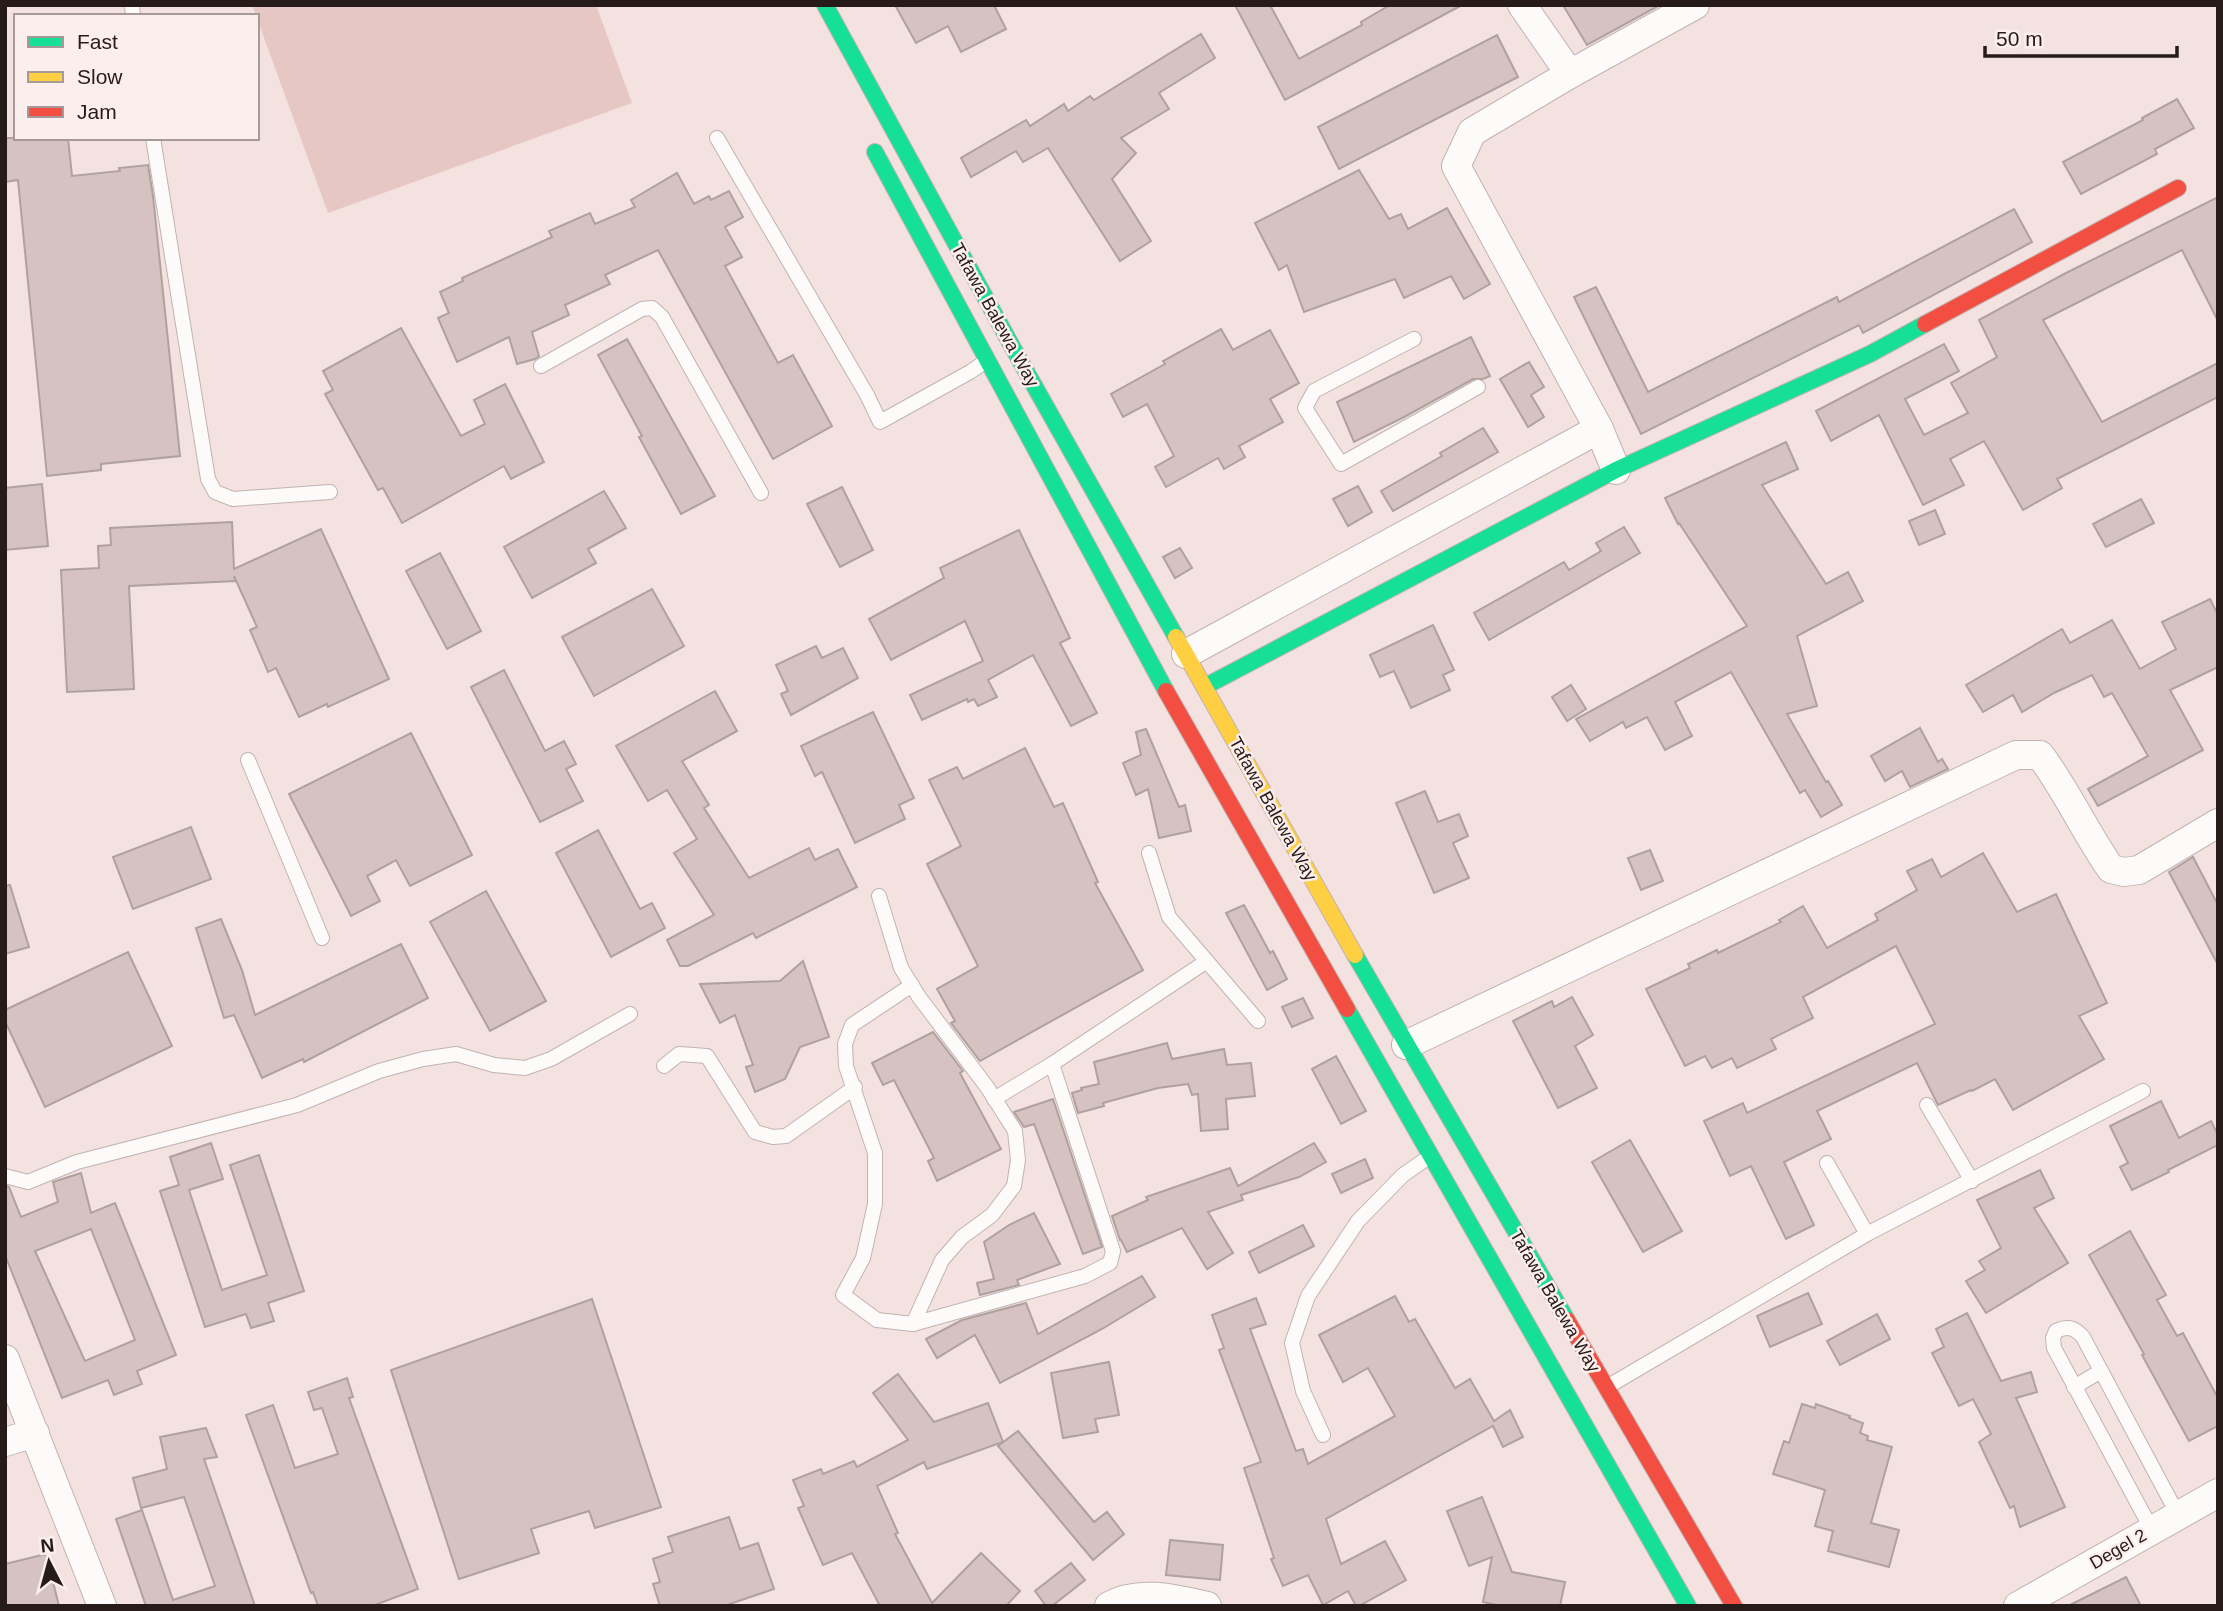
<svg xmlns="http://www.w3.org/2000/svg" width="2223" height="1611" font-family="Arial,sans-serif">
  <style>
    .green { fill: #e6c7c4 }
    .building { fill: #d6c3c1; stroke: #afa1a0; stroke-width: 2; fill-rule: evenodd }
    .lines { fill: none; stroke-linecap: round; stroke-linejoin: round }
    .lane-casing { stroke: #c1b3b2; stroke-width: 16 }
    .street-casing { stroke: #c1b3b2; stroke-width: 30 }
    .fast-casing { stroke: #c1b3b2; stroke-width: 18 }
    .slow-casing { stroke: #c1b3b2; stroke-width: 18 }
    .jam-casing { stroke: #c1b3b2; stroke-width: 18 }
    .lane { stroke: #fdfbfa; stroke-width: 14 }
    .street { stroke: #fdfbfa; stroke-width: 28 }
    .fast { stroke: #16e098; stroke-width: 16 }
    .slow { stroke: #ffcf43; stroke-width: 16 }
    .jam { stroke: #f24e42; stroke-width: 16 }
    .labels { text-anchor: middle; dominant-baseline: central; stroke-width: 5; stroke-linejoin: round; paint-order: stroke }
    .street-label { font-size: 18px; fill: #271b1a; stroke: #fbeeec }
  </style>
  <rect width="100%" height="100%" fill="#f4e2e0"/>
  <path class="green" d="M252,5H596L632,103L328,213Z"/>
  <g class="building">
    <path d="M895,5H994L1006,29L961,52L948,26L916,43Z"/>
    <path d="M1235,5H1270L1299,59L1362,25L1361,22L1390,5H1462L1285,100Z"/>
    <path d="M1563,5H1660L1587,45Z"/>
    <path d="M1201,34L1215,58L1159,93L1169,109L1121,138L1136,153L1112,179L1151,241L1120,261L1048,148L1023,162L1016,151L971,177L961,158L1026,120L1030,126L1064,104L1068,111L1090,96L1094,100Z"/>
    <path d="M1497,35L1518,77L1339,169L1318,127Z"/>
    <path d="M2177,99L2194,128L2155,149L2157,154L2081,194L2063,162L2143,120L2142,118Z"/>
    <path d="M5,138H68L72,176L120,171L119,168L148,165L153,196L180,456L101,464V470L47,476L18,180L5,182Z"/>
    <path d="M1359,170L1389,219L1401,214L1408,229L1447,208L1490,284L1464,299L1451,276L1404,298L1395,279L1304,312L1287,265L1279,270L1255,223Z"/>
    <path d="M677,173L694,204L709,196L711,200L729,191L743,217L725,227L742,257L725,266L778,363L793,355L832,426L773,459L658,250L605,275L610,284L565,305L569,315L532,332L539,356L535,359L517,364L509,337L457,362L438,318L449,313L440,292L463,281L462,278L552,237L549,231L590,213L595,224L635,207L631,200Z"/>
    <path d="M2218,197V321L2182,250L2043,320L2102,422L2218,363V397L2057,479L2062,488L2023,510L1984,441L1950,459L1964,485L1923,505L1879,415L1831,441L1816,411L1944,344L1959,371L1905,399L1924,435L1968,413L1951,383L1997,357L1979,320L2064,274Z"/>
    <path d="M2014,209L2032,242L1863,333L1859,325L1641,434L1574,297L1596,287L1648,392L1837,297L1839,302Z"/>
    <path d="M401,328L461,436L485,424L474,400L505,384L544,462L511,479L504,466L402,523L383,488L378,490L325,394L333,390L323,371Z"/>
    <path d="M1221,329L1233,350L1270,330L1299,383L1270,399L1283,422L1239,446L1245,457L1224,469L1218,458L1166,487L1155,467L1174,456L1147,404L1123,417L1111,394L1165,364L1163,361Z"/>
    <path d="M1471,337L1490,376L1483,379H1473L1404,417L1354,442L1337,402Z"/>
    <path d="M627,339L715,496L681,514L639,437L642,436L598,355Z"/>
    <path d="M1529,362L1544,387L1531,395L1544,417L1528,427L1500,379Z"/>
    <path d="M1483,428L1498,452L1393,511L1381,491L1442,456L1440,453Z"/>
    <path d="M1786,442L1798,469L1762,485L1826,584L1848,572L1863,601L1797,636L1817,706L1787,714L1826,782L1828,781L1842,805L1821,817L1805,790L1800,793L1731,672L1675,702L1692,736L1665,750L1647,717L1626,728L1623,722L1590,741L1576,719L1747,626L1679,523L1678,524L1665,498Z"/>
    <path d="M42,484L48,546L5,550V488Z"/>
    <path d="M1358,486L1372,512L1348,526L1333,499Z"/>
    <path d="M842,487L873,550L840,567L807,504Z"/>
    <path d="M604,491L626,528L588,549L596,563L532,598L504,547Z"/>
    <path d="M2141,499L2154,523L2106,547L2093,524Z"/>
    <path d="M1935,510L1945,534L1919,545L1909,521Z"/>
    <path d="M232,522L234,569L321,529L389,679L328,707L327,704L299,717L276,668L268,672L250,630L257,627L234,576L235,581L129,586L134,689L67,692L61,570L99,568L98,546L111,545L110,528Z"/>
    <path d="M1624,527L1640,553L1489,640L1474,613L1564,562L1569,570L1601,551L1596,543Z"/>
    <path d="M1019,530L1070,638L1060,643L1097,713L1071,726L1033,655L988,680L997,697L978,706L974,699L968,702L967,699L922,720L910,695L983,661L965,621L891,660L869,619L944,578L940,568Z"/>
    <path d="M1180,548L1192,568L1175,578L1163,557Z"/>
    <path d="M440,553L481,631L447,649L406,571Z"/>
    <path d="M652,589L684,646L594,696L562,637Z"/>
    <path d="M2210,599L2218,615V667L2170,690L2203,750L2098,806L2088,789L2148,756L2112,693L2104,697L2092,675L2054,693L2022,712L2013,695L1983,712L1966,685L2062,629L2070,643L2112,620L2140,669L2176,649L2162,622Z"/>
    <path d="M1433,625L1454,670L1443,675L1450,690L1411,708L1394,671L1380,677L1370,655Z"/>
    <path d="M816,646L822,658L843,648L858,678L791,715L781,694L788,691L776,665Z"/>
    <path d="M504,670L545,751L564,741L576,764L566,769L583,801L540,822L471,687Z"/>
    <path d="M1571,685L1586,709L1567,721L1552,697Z"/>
    <path d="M715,691L737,731L682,761L709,805L704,808L749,878L809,848L815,860L838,849L857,887L756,938L753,933L688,966H680L667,940L714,915L674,853L697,839L667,790L648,801L616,746Z"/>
    <path d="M873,712L914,798L899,805L905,819L855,843L822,772L815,776L801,746Z"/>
    <path d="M1920,728L1938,762L1942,759L1948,769L1910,787L1902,771L1885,781L1871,756Z"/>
    <path d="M1146,729L1179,807L1185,805L1191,831L1159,838L1148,789L1136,795L1123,763L1141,755L1136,732Z"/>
    <path d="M411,733L472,855L410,886L396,860L367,876L380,901L351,916L289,794Z"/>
    <path d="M1025,748L1054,807L1063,803L1098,882L1095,883L1143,970L980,1061L951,1023L955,1021L937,989L978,966L927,864L961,846L929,780L957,767L963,779Z"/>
    <path d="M1425,791L1438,822L1459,814L1468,836L1453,843L1469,878L1434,893L1396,803Z"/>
    <path d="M191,827L211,879L133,909L113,857Z"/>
    <path d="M598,830L640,909L652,903L665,928L611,957L556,853Z"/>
    <path d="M1650,850L1663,881L1641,890L1628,858Z"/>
    <path d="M1983,853L2017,912L2056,894L2107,1003L2079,1016L2104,1059L2013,1110L1995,1079L1972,1091L1971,1090L1938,1105L1917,1063L1817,1111L1831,1139L1784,1162L1814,1225L1786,1239L1751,1166L1730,1176L1704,1121L1743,1103L1747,1113L1935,1024L1896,946L1803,997L1813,1018L1771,1039L1776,1049L1737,1068L1732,1058L1712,1068L1705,1056L1685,1066L1646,989L1690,968L1688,964L1717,950L1718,953L1781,922L1779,920L1803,906L1827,948L1878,920L1875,914L1917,890L1907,871L1932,859L1941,877Z"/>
    <path d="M2193,857L2218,905V965L2169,872Z"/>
    <path d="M10,885L29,947L5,954V886Z"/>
    <path d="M486,891L546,1001L490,1031L430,922Z"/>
    <path d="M1244,905L1270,953L1273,951L1287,979L1267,990L1226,913Z"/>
    <path d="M221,919L242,970L255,1015L401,944L428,998L304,1062L303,1059L262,1078L234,1015L224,1018L196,928Z"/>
    <path d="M128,952L172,1046L45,1107L5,1021V1010Z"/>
    <path d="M803,961L829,1037L800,1047L785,1079L755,1092L746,1067L753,1065L735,1015L720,1023L700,984L780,981Z"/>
    <path d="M1572,997L1593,1035L1575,1046L1597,1088L1558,1108L1513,1021L1552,1001L1554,1007Z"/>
    <path d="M1303,998L1313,1018L1292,1027L1282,1007Z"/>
    <path d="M933,1032L963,1071L960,1073L1001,1149L937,1181L928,1161L934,1158L894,1080L883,1085L872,1063Z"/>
    <path d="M1167,1043L1172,1059L1224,1049L1227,1065L1251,1063L1255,1096L1226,1099L1228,1129L1201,1131L1198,1094L1192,1095L1188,1084L1158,1088L1103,1103L1104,1106L1078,1113L1072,1093L1082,1090L1081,1088L1099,1084L1094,1062Z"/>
    <path d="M1336,1056L1366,1111L1341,1124L1312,1069Z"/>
    <path d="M1053,1099L1102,1247L1083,1254L1034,1124L1024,1127L1014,1112Z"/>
    <path d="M2161,1101L2179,1138L2211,1121L2218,1135V1145L2168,1170L2169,1172L2132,1190L2120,1167L2128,1163L2110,1126Z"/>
    <path d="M1630,1140L1682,1231L1643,1252L1592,1162Z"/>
    <path d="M211,1143L223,1179L189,1190L222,1290L267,1275L230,1165L259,1155L304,1291L268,1303L274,1321L251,1328L246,1314L205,1327L160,1191L179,1185L170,1157Z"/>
    <path d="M1314,1143L1326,1162L1299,1177L1241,1195L1243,1200L1208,1212L1233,1253L1207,1269L1182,1228L1127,1252L1121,1240H1120L1112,1216L1148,1200L1146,1197L1230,1168L1238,1186Z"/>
    <path d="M1365,1159L1373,1178L1341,1193L1332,1174Z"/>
    <path d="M2040,1170L2054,1198L2034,1208L2068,1263L1986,1313L1966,1281L1985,1270L1979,1261L2001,1248L1977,1200Z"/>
    <path d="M81,1173L91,1213L115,1203L176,1355L137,1371L142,1384L114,1395L108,1380L62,1398L5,1255V1186L9,1187L21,1217L58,1202L53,1182ZM91,1229L135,1340L85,1361L35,1251Z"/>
    <path d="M1034,1213L1060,1264L1017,1280L1019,1285L980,1295L977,1283L994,1279L984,1242L1009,1225Z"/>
    <path d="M1303,1225L1314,1246L1259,1273L1249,1252Z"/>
    <path d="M2130,1231L2166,1295L2157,1300L2177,1336L2183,1333L2218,1398V1426L2189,1441L2142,1355L2144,1354L2089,1255Z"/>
    <path d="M1142,1276L1155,1297L1102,1329L1000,1383L975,1335L937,1358L926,1339L962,1320L1026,1303L1038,1334Z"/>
    <path d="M1808,1293L1822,1324L1770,1347L1757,1316Z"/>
    <path d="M1395,1296L1409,1322L1415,1319L1455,1388L1470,1379L1494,1421L1510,1410L1523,1437L1503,1447L1493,1426L1326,1519L1341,1564L1385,1541L1406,1580L1359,1606H1356L1348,1591L1323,1605L1308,1575L1283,1586L1271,1559L1274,1558L1244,1468L1261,1462L1219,1350L1224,1348L1212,1315L1256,1298L1266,1324L1250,1329L1296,1451L1303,1449L1308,1464L1395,1416L1368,1368L1343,1382L1319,1335Z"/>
    <path d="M592,1299L661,1507L595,1528L589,1511L531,1529L539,1553L459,1579L391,1370Z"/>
    <path d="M1967,1313L2001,1381L2031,1372L2037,1392L2016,1398L2065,1507L2020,1527L2014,1506L2010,1508L1979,1442L1991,1434L1973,1399L1959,1406L1932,1353L1944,1347L1936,1329Z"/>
    <path d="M1877,1314L1890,1339L1840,1365L1827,1341Z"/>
    <path d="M1109,1362L1119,1415L1095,1419L1098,1432L1063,1438L1051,1373Z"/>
    <path d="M898,1374L934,1422L988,1403L1003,1442L927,1469L924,1462L877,1486L898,1533L895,1534L932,1603L981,1553L1020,1591L1006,1606H880L852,1553L823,1565L798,1508L804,1506L793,1480L821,1469L823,1474L854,1461L857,1467L908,1440L873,1393Z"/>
    <path d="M347,1378L353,1397L349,1398L418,1589L372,1606H318L313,1592L311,1593L246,1415L273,1405L295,1468L338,1454L322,1408L314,1410L308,1392Z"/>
    <path d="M1802,1404L1815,1408L1816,1404L1850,1416L1849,1418L1863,1423L1860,1433L1868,1436L1867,1440L1892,1447L1871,1523L1899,1530L1889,1567L1828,1551L1833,1531L1815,1526L1825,1490L1773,1474L1784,1441L1789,1443Z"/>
    <path d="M206,1428L217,1457L204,1459L255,1606H146L116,1519L142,1510L173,1600L215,1586L184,1497L141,1508L133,1478L167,1469L160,1437Z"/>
    <path d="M1018,1431L1094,1522L1107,1512L1124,1534L1093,1560L998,1446Z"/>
    <path d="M1482,1497L1512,1572L1565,1582L1560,1606H1501L1483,1602L1492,1557L1469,1566L1447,1511Z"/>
    <path d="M729,1517L740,1549L758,1543L774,1589L724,1606H660L653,1584L660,1582L653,1559L673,1552L668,1537Z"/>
    <path d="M1170,1540L1223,1545L1220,1580L1166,1575Z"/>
    <path d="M46,1554L59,1606H5V1564Z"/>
    <path d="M1071,1563L1085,1580L1052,1606H1046L1035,1591Z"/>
    <path d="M2126,1577L2141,1606H2068Z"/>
  </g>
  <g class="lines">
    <g class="lane-casing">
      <g id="lane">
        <path d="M132,5L133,16"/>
        <path d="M153,138L208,479L215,492L233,499L330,492"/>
        <path d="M717,138L867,395L880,422L970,372L986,361"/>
        <path d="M1414,339L1314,391L1305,408L1341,464L1478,387"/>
        <path d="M541,366L642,309L652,308L662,317L761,493"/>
        <path d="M248,760L322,938"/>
        <path d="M1149,853L1169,917L1258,1021"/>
        <path d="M879,896L901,968L919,997L987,1087L1015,1131L1018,1160L1014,1186L992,1215L962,1237L942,1260L913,1324"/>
        <path d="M912,985L852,1025L845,1044L846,1066L875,1153V1204L863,1258L843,1295L877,1320L913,1324L1085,1276L1110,1263L1113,1251L1052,1064L1207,961"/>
        <path d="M664,1066L679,1054L707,1056L755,1132L773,1137L786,1136L855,1087"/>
        <path d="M994,1099L1052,1064"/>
        <path d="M1927,1105L1972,1181"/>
        <path d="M1827,1163L1867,1234"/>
        <path d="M5,1176L28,1182L77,1162L297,1105L379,1071L423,1059L456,1054L494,1065L525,1068L551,1059L630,1014"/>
        <path d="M1607,1387L1867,1234L2143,1091"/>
        <path d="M2074,1387L2101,1371"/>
        <path d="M1323,1435L1303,1391L1292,1343L1308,1296L1358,1221L1403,1175L1429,1157"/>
        <path d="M2152,1530L2054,1348L2053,1338L2056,1331C2068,1326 2074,1327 2083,1337L2178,1515"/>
      </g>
    </g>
    <g class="street-casing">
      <g id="street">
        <path d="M1522,5L1570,74"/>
        <path d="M1616,470L1599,429L1456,166L1472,132L1570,74L1695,5"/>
        <path d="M1186,654L1599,429"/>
        <path d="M1406,1045L2016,755H2040C2067,791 2085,832 2111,869L2124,872L2139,870L2218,823"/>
        <path d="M5,1359L102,1606"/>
        <path d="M5,1442L35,1433"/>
        <path d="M1109,1606C1139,1589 1176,1599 1207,1606"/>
        <path d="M2018,1606L2218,1493"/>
      </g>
    </g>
    <g class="fast-casing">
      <g id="fast">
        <path d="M825,5L1013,348L1176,637"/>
        <path d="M875,152L1166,691"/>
        <path d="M1204,687L1616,470L1870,354L1925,324"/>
        <path d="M1355,955L1567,1320"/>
        <path d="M1347,1009L1688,1606"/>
      </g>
    </g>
    <g class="slow-casing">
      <path id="slow" d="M1176,637L1355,955"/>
    </g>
    <g class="jam-casing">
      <g id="jam">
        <path d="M1925,324L2178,188"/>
        <path d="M1166,691L1347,1009"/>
        <path d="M1567,1320L1734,1606"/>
      </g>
    </g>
    <use href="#lane" class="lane"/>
    <use href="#street" class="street"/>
    <use href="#fast" class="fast"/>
    <use href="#slow" class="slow"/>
    <use href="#jam" class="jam"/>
  </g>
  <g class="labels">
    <g class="street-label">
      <text transform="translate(995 315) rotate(61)">Tafawa Balewa Way</text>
      <text transform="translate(1273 809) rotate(61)">Tafawa Balewa Way</text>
      <text transform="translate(1555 1301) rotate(60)">Tafawa Balewa Way</text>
      <text transform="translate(2118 1549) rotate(-30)">Degel 2</text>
    </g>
  </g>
  <rect width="2223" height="1611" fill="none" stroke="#271b1a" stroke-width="14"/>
  <rect x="14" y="14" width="245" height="126" fill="#fbeeec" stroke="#a69a98" stroke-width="2"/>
  <rect x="28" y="37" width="35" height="10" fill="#16e098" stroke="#a69a98" stroke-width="2"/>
  <text x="77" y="49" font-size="21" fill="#271b1a">Fast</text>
  <rect x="28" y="72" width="35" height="10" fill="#ffcf43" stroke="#a69a98" stroke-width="2"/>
  <text x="77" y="84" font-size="21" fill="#271b1a">Slow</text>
  <rect x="28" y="107" width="35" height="10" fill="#f24e42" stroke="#a69a98" stroke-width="2"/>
  <text x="77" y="119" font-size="21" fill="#271b1a">Jam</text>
  <g transform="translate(49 1562) rotate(354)" stroke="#fbeeec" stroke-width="5" paint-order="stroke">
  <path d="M0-5L12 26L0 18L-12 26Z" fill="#271b1a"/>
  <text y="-10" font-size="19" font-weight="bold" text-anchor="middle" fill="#271b1a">N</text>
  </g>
  <path d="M1985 46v10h192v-10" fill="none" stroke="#271b1a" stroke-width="3.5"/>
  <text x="1996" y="46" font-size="21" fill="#271b1a" stroke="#fbeeec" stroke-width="5" paint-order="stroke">50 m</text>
</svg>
